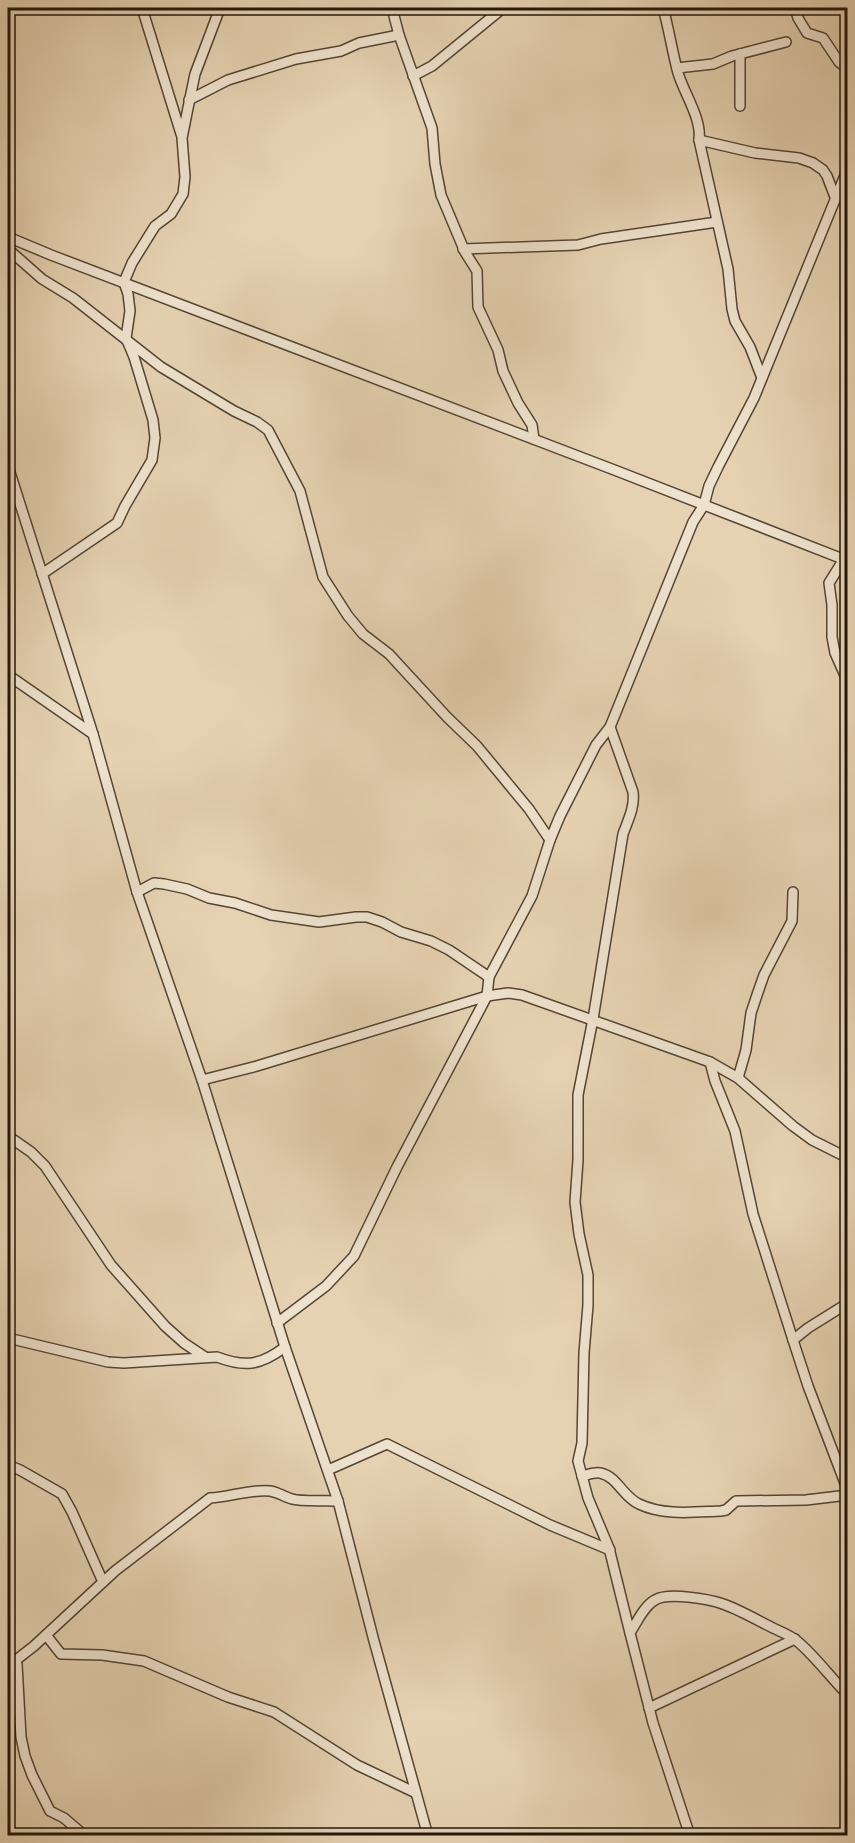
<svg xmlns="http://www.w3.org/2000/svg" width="855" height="1843" font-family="'IM FELL Great Primer',serif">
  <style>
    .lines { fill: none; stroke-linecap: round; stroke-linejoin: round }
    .minor-casing { stroke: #524636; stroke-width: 12 }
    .minor { stroke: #efe2cd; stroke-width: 9 }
  </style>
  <rect width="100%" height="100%" fill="#e6d2b2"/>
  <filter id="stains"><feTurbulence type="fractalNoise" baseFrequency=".00333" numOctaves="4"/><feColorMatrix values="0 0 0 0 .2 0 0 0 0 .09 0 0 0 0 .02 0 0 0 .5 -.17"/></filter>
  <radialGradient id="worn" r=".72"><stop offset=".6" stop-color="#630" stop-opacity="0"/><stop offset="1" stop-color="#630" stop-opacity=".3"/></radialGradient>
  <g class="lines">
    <g class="minor-casing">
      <g id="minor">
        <path d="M142,8L181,134"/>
        <path d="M392,8L399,35L432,128L435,164L441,195L465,252L477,271L478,307L498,350L503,371L518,403L532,425L534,439"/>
        <path d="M663,8C669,29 672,51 678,73C684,93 702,119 699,140L728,269L732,309L735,321L750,347L762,378"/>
        <path d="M795,8L798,18L807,33L823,38L839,62L848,69"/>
        <path d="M740,54V106"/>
        <path d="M677,68L713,64L732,56L786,42"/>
        <path d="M413,76L432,66L503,8"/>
        <path d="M189,100L228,80L296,59L341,51L359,43L399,35"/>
        <path d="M699,140L755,153L799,158L813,163L823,170L827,176L835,197"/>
        <path d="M8,237L51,255L617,471L848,561"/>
        <path d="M8,249L42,279L73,298L161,367L234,411L257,422L268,430L300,491L323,577L348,616L363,634L389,654L447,717L477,746L529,809L550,840"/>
        <path d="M463,249L578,245L601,239L717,222"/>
        <path d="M8,466L93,734L137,892L202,1080L285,1347L338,1501L374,1641L428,1836"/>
        <path d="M844,559L829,583L832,605V637L835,653L848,682"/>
        <path d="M42,574L117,523L125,506L152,460L155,438L153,420L134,357L126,338L130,311L128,294L124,282L132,263L155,226L171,214L183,194L185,177L182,138L188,108L195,74L220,8"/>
        <path d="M8,675L93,734"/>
        <path d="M610,727L633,792C635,807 628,820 623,834L593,1019L578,1095V1160L575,1202L579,1234L588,1275V1305L584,1353L582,1443L578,1461L588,1498L609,1548L630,1633"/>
        <path d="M137,892L154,883L164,884L187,889L209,898L235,903L271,915L319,922L356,917H367L382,922L401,932L431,941L449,950L489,977"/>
        <path d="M710,1062L715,1081L735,1131L753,1214L793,1340L808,1386L848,1491"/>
        <path d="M738,1078L746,1050L751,1013L757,995L764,975L792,921L793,892"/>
        <path d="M202,1080L257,1066L487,996L508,993L522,995L710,1062L738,1078L793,1126L812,1140L848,1158"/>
        <path d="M8,1136L31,1152L45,1166L111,1265L165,1326L184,1343L205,1357"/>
        <path d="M277,1323L326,1286L354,1256L397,1167L487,996L489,977L532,896L550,840L560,816L596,745L610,727L693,522L704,505L709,486L718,467L754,398L848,168"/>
        <path d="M8,1338L108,1362L124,1363L217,1357C246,1368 261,1365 285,1347"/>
        <path d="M793,1340L808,1328L848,1303"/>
        <path d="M8,1465L20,1470L62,1494L72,1512L103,1582"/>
        <path d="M328,1470L387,1444L550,1525L610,1550"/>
        <path d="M582,1476C587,1475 594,1472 600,1473C617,1476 623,1497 639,1504C664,1516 694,1512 721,1511L726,1510L736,1501L806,1500L848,1495"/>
        <path d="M46,1635L61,1654L102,1655L144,1661L228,1697L274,1712L357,1765L416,1793"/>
        <path d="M10,1664L13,1662L17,1664L21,1737L25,1756L32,1775L50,1811L64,1818L85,1836"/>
        <path d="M11,1664L34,1646L115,1571L210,1498C230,1497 250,1489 270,1491C278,1492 284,1497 292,1499C302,1502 327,1500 338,1501"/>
        <path d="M649,1708L795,1639"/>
        <path d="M690,1836L653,1723L630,1633C637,1622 644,1606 655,1600C668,1592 709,1599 723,1604C740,1610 757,1620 773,1628C781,1632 790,1635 797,1641C816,1657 830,1677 848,1695"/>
      </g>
    </g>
    <use href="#minor" class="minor"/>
  </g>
  <rect width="855" height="1843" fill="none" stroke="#e6d2b2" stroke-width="30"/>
  <rect x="9" y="9" width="837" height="1825" fill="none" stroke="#21180c" stroke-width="3"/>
  <rect x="15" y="15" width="825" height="1813" fill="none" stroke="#21180c" stroke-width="1.5"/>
  <rect width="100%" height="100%" filter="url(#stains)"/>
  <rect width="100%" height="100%" fill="url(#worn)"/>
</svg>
